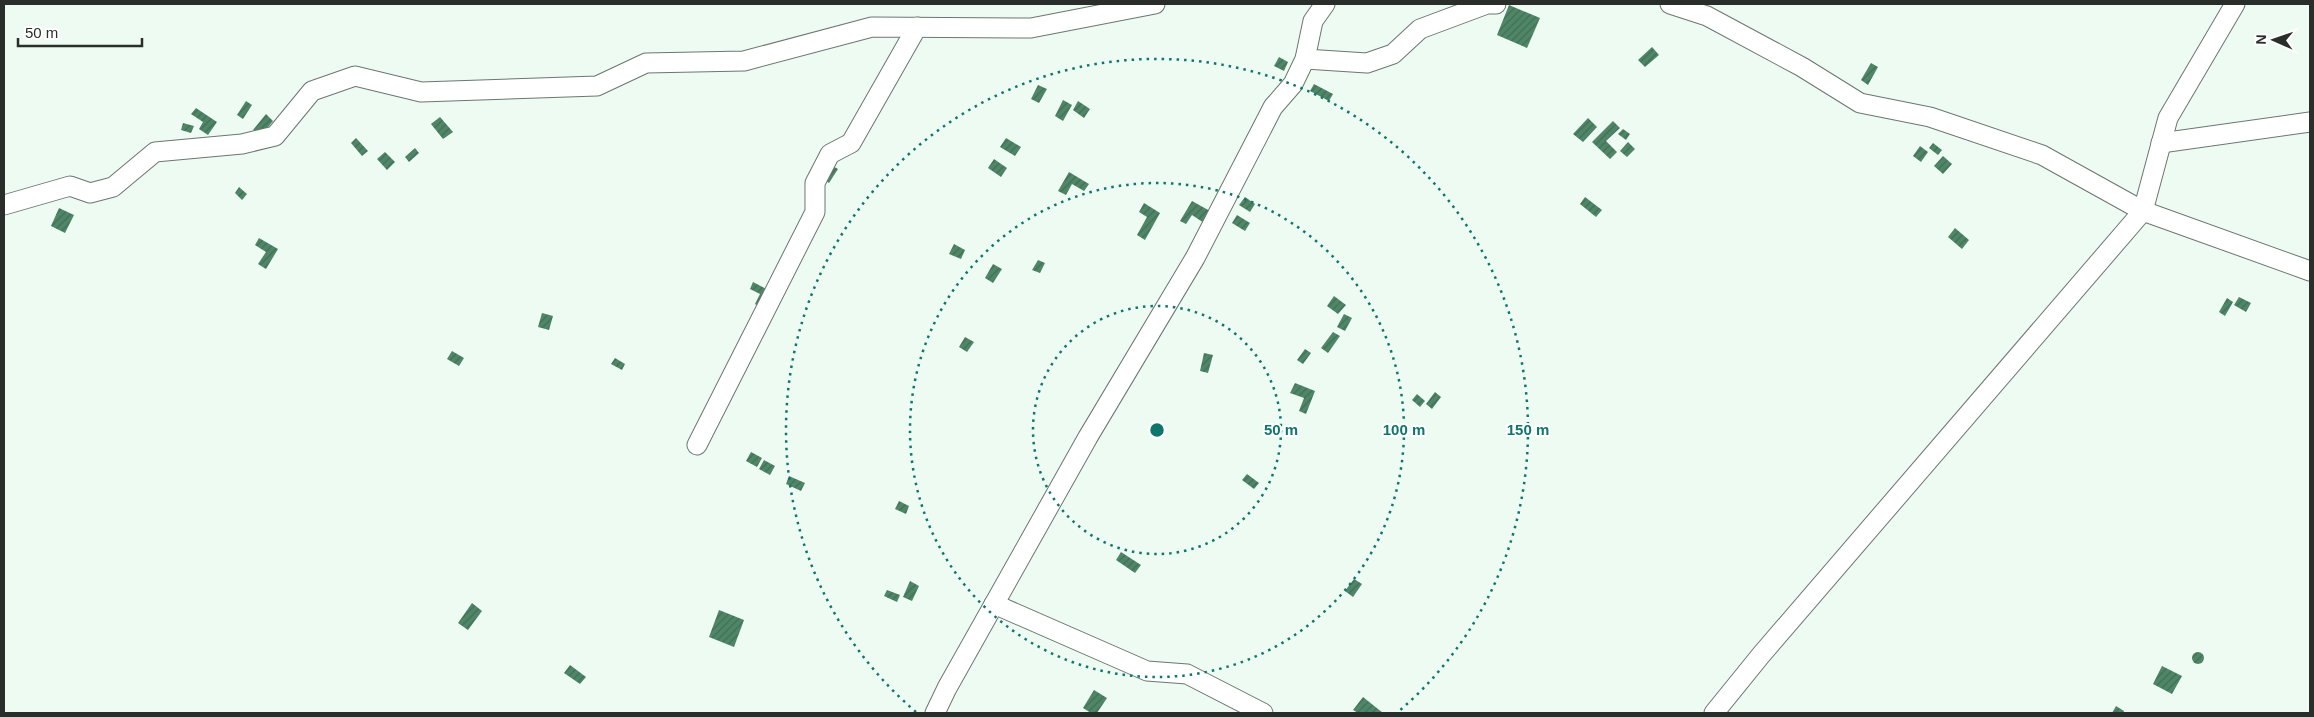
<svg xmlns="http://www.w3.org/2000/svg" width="2314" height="717" font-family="Arial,sans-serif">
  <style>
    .building { fill: url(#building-hatch) }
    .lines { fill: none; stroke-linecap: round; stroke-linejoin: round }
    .street-casing { stroke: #6b7770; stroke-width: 21 }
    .street { stroke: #fff; stroke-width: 19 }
    .ring { fill: none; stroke: #0f766e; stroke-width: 2.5; stroke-dasharray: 2.5 5 }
    .centre { fill: #0f766e; stroke: #fff; stroke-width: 2.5 }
    .ring-label { font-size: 15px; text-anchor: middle; font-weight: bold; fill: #0f766e; stroke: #fff; stroke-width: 4; stroke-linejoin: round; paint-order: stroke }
  </style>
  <defs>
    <pattern id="building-hatch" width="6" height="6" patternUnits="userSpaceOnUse" patternTransform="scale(1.25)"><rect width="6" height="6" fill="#4f8668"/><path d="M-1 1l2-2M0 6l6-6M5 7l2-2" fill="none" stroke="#426e56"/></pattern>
  </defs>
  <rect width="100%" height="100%" fill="#edfbf2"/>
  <g class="building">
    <path d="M1509,5L1540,18L1527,48L1497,35Z"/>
    <path d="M1652,47L1659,55L1645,67L1638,60Z"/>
    <path d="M1279,57L1288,62L1284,71L1274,66Z"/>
    <path d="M1871,63L1878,67L1868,85L1861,80Z"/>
    <path d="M1314,84L1333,94L1329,101L1310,91Z"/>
    <path d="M1038,85L1047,89L1039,103L1031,99Z"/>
    <path d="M1063,100L1072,105L1063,121L1055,116Z"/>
    <path d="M246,101L252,105L243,119L237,115Z"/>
    <path d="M1078,101L1090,109L1084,118L1073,110Z"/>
    <path d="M196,108L217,122L208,135L199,129L203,122L191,114Z"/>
    <path d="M266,114L273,121L261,136L253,130Z"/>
    <path d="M440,117L453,132L443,139L431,124Z"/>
    <path d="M1588,118L1597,127L1583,142L1573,134Z"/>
    <path d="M1613,121L1620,128L1606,141L1617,152L1610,159L1592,142Z"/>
    <path d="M183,123L194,126L191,133L181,130Z"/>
    <path d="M1623,129L1630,134L1626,140L1618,134Z"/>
    <path d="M356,138L368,151L362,156L351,143Z"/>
    <path d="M1006,138L1021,147L1015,156L1000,147Z"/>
    <path d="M1628,142L1635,149L1627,157L1620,151Z"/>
    <path d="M1933,143L1942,150L1938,155L1929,148Z"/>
    <path d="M1920,146L1928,152L1921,162L1913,156Z"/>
    <path d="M415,148L419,153L409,162L405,157Z"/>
    <path d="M385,152L395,162L387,170L377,159Z"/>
    <path d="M1943,156L1952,164L1943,174L1934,166Z"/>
    <path d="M994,159L1007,168L1001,177L988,168Z"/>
    <path d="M829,164L838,169L829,183L821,178Z"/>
    <path d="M1069,172L1089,184L1084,191L1072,184L1066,195L1058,191Z"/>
    <path d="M239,187L247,194L242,200L235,193Z"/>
    <path d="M1245,197L1255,204L1250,212L1239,205Z"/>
    <path d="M1585,197L1602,210L1596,217L1580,204Z"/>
    <path d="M1192,201L1210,211L1204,223L1192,215L1186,224L1180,221Z"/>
    <path d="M1144,203L1160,213L1145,240L1137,235L1147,217L1139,212Z"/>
    <path d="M59,208L74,215L65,233L51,226Z"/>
    <path d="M1237,215L1250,223L1245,231L1232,223Z"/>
    <path d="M1955,228L1969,240L1962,249L1948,237Z"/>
    <path d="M259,238L278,249L266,269L258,264L266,252L255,245Z"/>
    <path d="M954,244L965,250L961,259L949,254Z"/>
    <path d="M1038,260L1045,263L1040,273L1032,270Z"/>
    <path d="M993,264L1002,269L993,283L985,278Z"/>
    <path d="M753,282L770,291L761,308L755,304L760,294L750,289Z"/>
    <path d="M1334,296L1346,305L1338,314L1327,306Z"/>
    <path d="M2239,297L2251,303L2246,312L2234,305Z"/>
    <path d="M2227,298L2233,302L2225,316L2219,312Z"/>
    <path d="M542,313L553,316L549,330L538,327Z"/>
    <path d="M1344,314L1352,318L1345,331L1337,327Z"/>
    <path d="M1333,332L1340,336L1328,353L1321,348Z"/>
    <path d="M965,337L974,342L967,352L959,347Z"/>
    <path d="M1305,349L1311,353L1303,364L1297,360Z"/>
    <path d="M452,351L464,358L459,366L447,359Z"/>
    <path d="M1204,353L1213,355L1208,373L1200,371Z"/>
    <path d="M615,358L625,364L622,370L611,364Z"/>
    <path d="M1295,383L1315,391L1306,414L1299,411L1304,398L1290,393Z"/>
    <path d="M1435,392L1441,397L1432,409L1426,404Z"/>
    <path d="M1417,394L1425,401L1420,407L1412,400Z"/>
    <path d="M751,452L762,458L757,467L746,461Z"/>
    <path d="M764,460L775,466L770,475L759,469Z"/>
    <path d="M1247,474L1259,483L1254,489L1242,480Z"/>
    <path d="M789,476L805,483L801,491L786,484Z"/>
    <path d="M899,501L909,506L906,514L895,509Z"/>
    <path d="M1121,552L1141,565L1135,573L1116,560Z"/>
    <path d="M1354,579L1362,584L1353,597L1345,591Z"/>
    <path d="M910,581L919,586L912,601L903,597Z"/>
    <path d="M887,590L900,595L897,602L884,596Z"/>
    <path d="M472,603L482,611L468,630L458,623Z"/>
    <path d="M719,610L744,620L734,647L709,637Z"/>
    <circle cx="2198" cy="658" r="6"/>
    <path d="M570,665L586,677L580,684L564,673Z"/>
    <path d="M2162,666L2182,676L2172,694L2153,684Z"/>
    <path d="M1094,690L1107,698L1097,713H1091L1083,708Z"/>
    <path d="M1363,697L1383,713H1358L1353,710Z"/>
    <path d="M2116,706L2124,711L2123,713H2112Z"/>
  </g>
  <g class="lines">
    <g class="street-casing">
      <g id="street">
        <path d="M1670,4L1707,16L1802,67L1860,103L1930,117L2042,155L2143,211L2310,271"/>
        <path d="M1305,59L1367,63L1393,54L1420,29L1487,4H1496"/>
        <path d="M2161,143L2310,122"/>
        <path d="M4,205L70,186L90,193L113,187L155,152L242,144L275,136L312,91L355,76L421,92L597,86L646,63L744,61L872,27L1031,28L1155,4"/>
        <path d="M697,445L815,212V183L830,154L851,143L917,27"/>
        <path d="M994,604L1147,671L1187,674L1263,713"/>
        <path d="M935,713L947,688L1088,437L1195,258L1273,107L1293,84L1305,59L1313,21L1325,4"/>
        <path d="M1714,713L1761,655L2143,211L2168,118L2235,4"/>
      </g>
    </g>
    <use href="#street" class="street"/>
  </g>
  <g class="ring">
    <circle cx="1157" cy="430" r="124"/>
    <circle cx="1157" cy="430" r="247"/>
    <path d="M916 712A371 371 0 1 1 1398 712"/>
  </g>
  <circle cx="1157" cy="430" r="8" class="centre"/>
  <g class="ring-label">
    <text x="1281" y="435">50 m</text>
    <text x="1404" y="435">100 m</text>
    <text x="1528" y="435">150 m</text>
  </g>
  <rect width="2314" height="717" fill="none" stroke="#292e2b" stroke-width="10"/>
  <g transform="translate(2274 40) rotate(272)" stroke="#ffffff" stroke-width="4" paint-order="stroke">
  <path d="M0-4L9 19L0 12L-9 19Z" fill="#292e2b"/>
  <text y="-8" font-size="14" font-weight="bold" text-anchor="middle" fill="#292e2b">N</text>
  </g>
  <path d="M18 38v8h124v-8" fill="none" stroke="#292e2b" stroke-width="2.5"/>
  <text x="25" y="38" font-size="15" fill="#292e2b" stroke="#ffffff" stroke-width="4" paint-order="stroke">50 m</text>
</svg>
